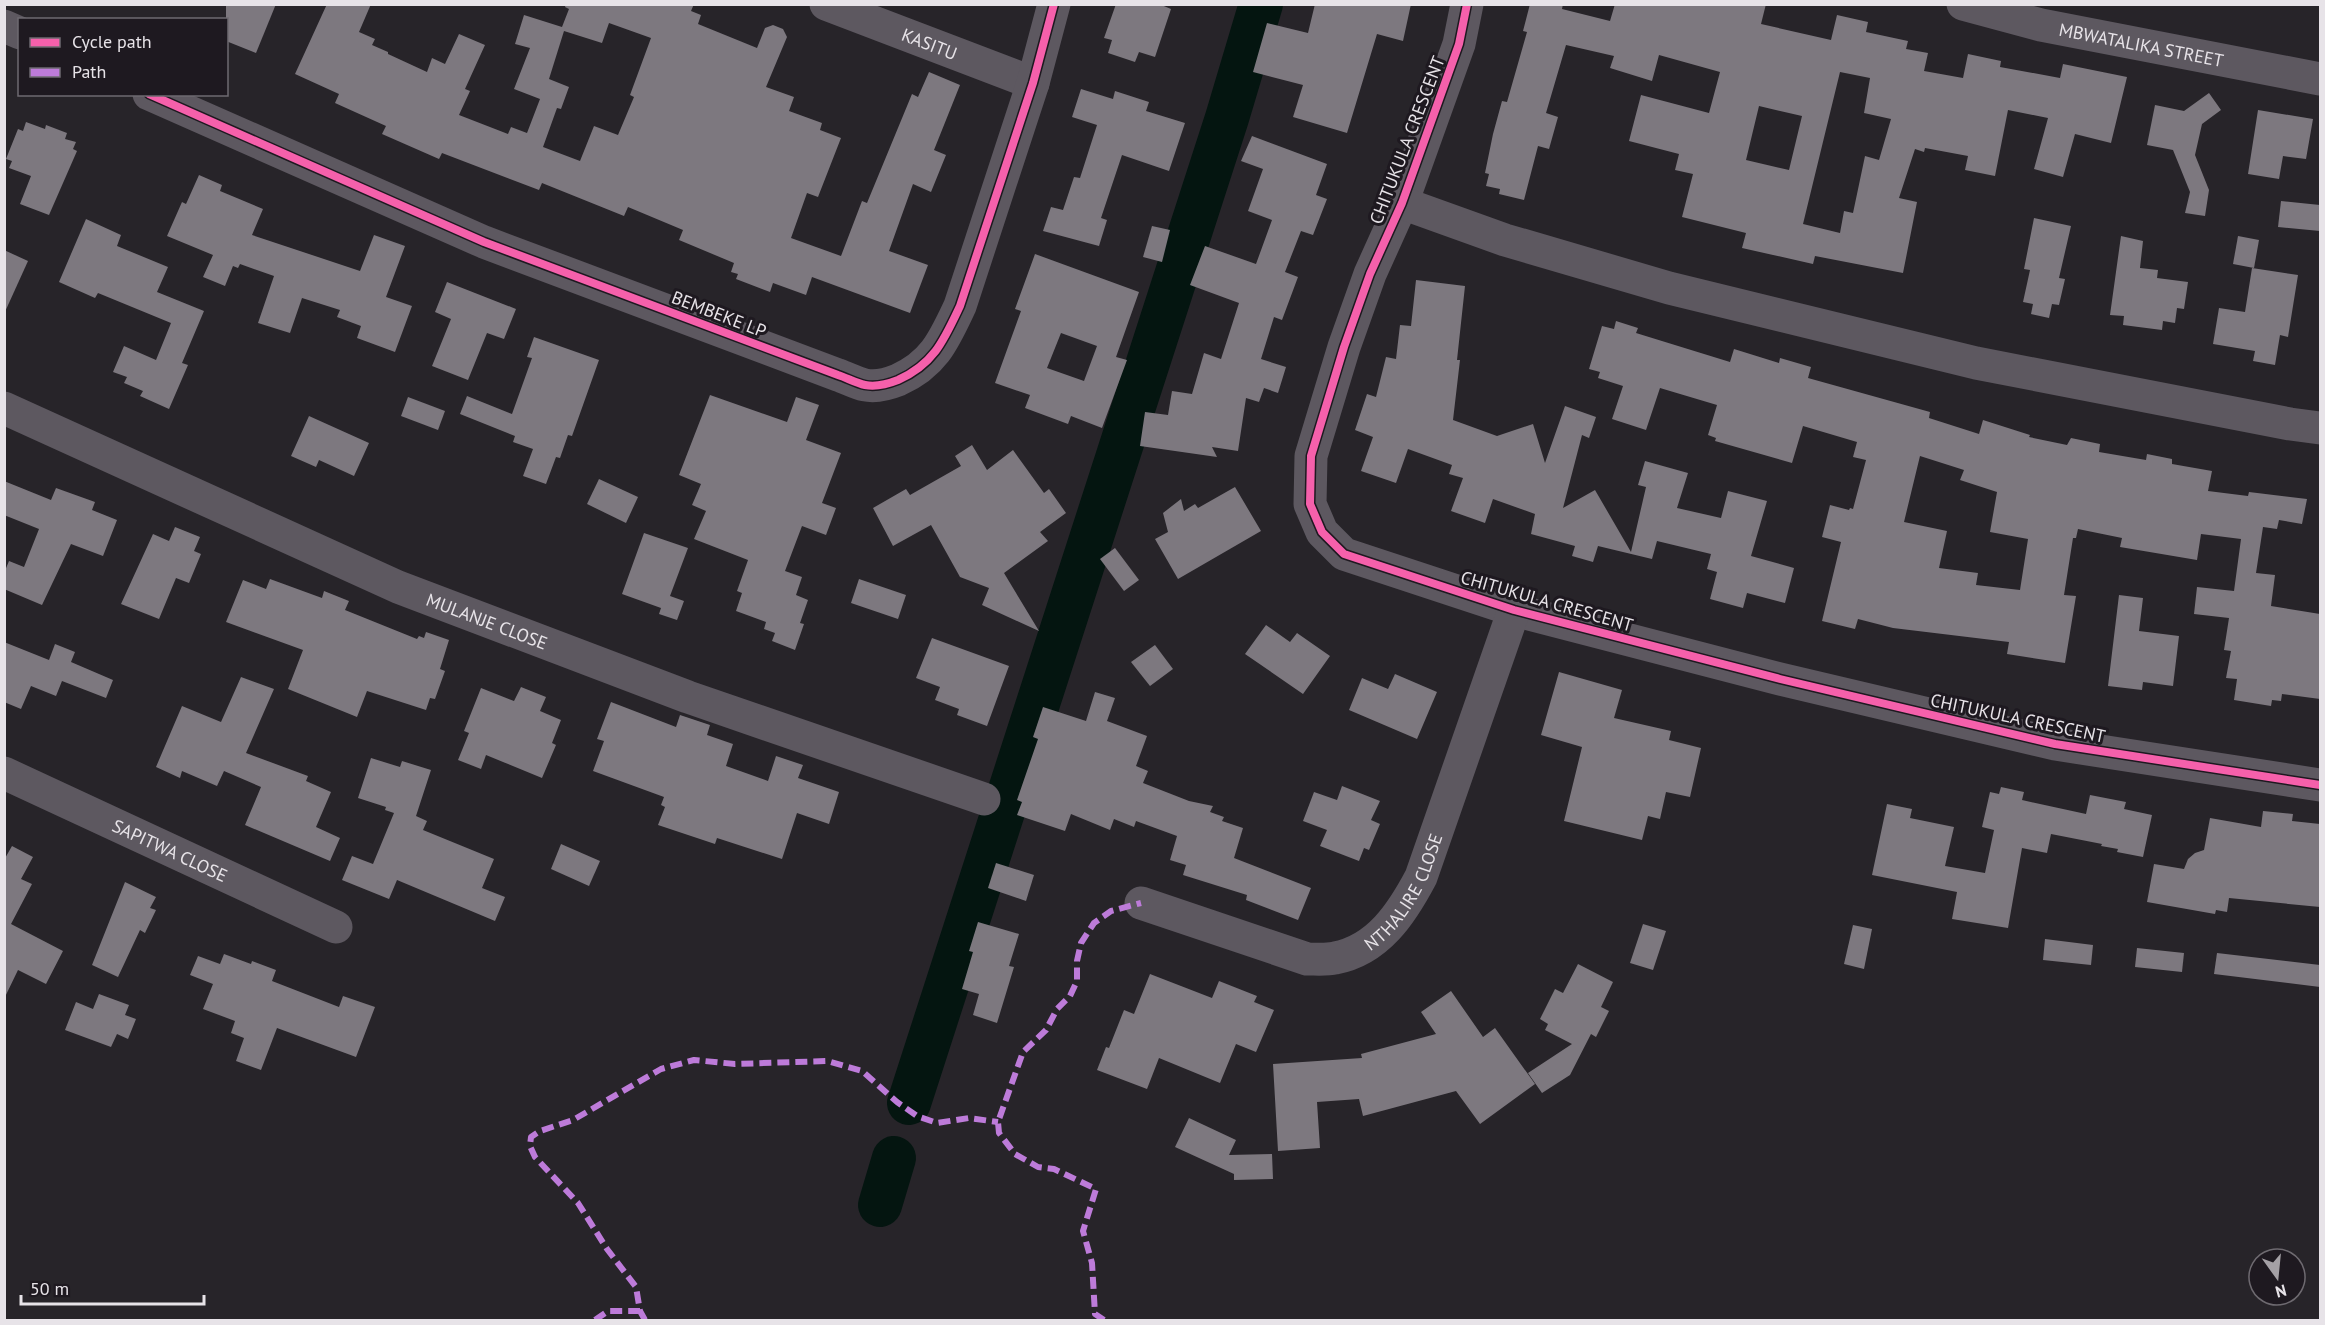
<svg xmlns="http://www.w3.org/2000/svg" width="2325" height="1325" font-family="'PT Sans',sans-serif">
  <style>
    .lines { fill: none; stroke-linecap: round; stroke-linejoin: round }
    .river { stroke: #041510; stroke-width: 44 }
    .building { fill: #7d787f; fill-rule: evenodd }
    .minor { stroke: #5d5860; stroke-width: 33 }
    .quiet { stroke: #bd7bd9; stroke-width: 6; stroke-dasharray: 12 6; stroke-linecap: butt }
    .cycleway-casing { stroke: #1e1920; stroke-width: 11 }
    .cycleway { stroke: #f560ab; stroke-width: 8 }
    .labels { text-anchor: middle; dominant-baseline: central; stroke-width: 6; stroke-linejoin: round; paint-order: stroke }
    .street-label { font-size: 18px; fill: #e7e3e8; stroke: #1e1920 }
  </style>
  <rect width="100%" height="100%" fill="#272429"/>
  <g class="lines">
    <g class="river">
      <path d="M909,1103L1227,118L1261,4"/>
      <path d="M880,1205L894,1158"/>
    </g>
  </g>
  <g class="building">
    <path d="M226,4H276L256,53L226,41Z"/>
    <path d="M327,4H371L359,32L375,39L372,45L388,52V54L427,72L432,58L445,64L459,34L485,45L465,89L470,91L459,115L508,134L511,127L527,133L540,99L514,89L530,48L515,44L524,15L562,27L569,9L565,7L566,4H694L691,11L701,15L698,24L757,48L765,28L773,25L783,29L787,37L766,87L794,97L789,111L822,123L820,130L841,138L818,197L807,193L791,238L841,256L862,201L867,203L912,94L918,97L929,72L960,85L934,150L946,155L931,192L913,184L889,251L928,265L910,313L812,277L806,295L773,283L770,292L736,279L738,274L731,272L734,263L679,240L683,230L628,207L624,216L542,183L539,190L442,153L439,159L382,134L386,126L335,103L339,94L295,74ZM609,23L651,38L630,95L634,97L618,135L594,126L580,161L543,147L557,108L561,109L569,87L549,79L564,31L602,43Z"/>
    <path d="M1116,4H1159L1171,9L1155,57L1139,52L1135,62L1108,53L1112,40L1104,38Z"/>
    <path d="M1315,4H1411L1403,41L1377,34L1347,133L1293,117L1303,85L1253,72L1267,23L1308,33Z"/>
    <path d="M1530,4H1563L1562,9L1610,21L1615,4H1766L1761,24L1831,40L1837,15L1868,22L1866,32L1908,41L1906,49L1928,53L1924,71L1963,78L1968,54L2001,61L2000,67L2060,78L2063,64L2127,77L2111,143L2075,134L2063,177L2034,169L2048,118L2008,110L1995,176L1965,170L1968,156L1925,148L1924,152L1915,149L1899,198L1917,202L1903,273L1815,256L1813,264L1742,248L1746,233L1682,217L1693,174L1675,170L1679,154L1629,141L1641,95L1709,113L1720,72L1659,55L1652,81L1610,68L1614,56L1566,45L1546,113L1558,117L1549,149L1538,146L1524,200L1499,194L1500,189L1486,186L1489,174L1485,173L1493,134L1502,101L1507,102L1527,32L1523,31ZM1840,72L1870,78L1864,113L1891,119L1879,160L1865,156L1853,213L1844,211L1840,233L1803,224ZM1759,106L1802,116L1789,170L1746,160Z"/>
    <path d="M1081,89L1113,99L1115,91L1149,102L1146,111L1185,123L1169,171L1122,155L1101,218L1107,220L1099,246L1043,231L1051,207L1063,210L1074,177L1080,178L1097,125L1072,117Z"/>
    <path d="M2209,93L2221,110L2202,124L2195,155L2209,190L2205,216L2185,213L2190,192L2173,150L2147,145L2155,105L2184,111Z"/>
    <path d="M2258,110L2313,119L2306,159L2283,156L2279,179L2248,174Z"/>
    <path d="M26,122L45,129L46,125L67,133L65,139L76,142L73,149L77,151L49,215L20,204L31,176L9,168L12,161L6,159L18,129L23,131Z"/>
    <path d="M1252,136L1327,164L1316,195L1327,199L1313,235L1301,231L1285,272L1298,277L1282,320L1274,317L1261,359L1286,367L1278,393L1264,388L1259,402L1246,398L1238,451L1212,447L1217,457L1140,446L1145,412L1168,415L1172,391L1192,394L1204,353L1221,359L1239,303L1190,285L1205,246L1256,264L1272,220L1248,211L1263,169L1241,161Z"/>
    <path d="M199,175L222,185L220,191L263,209L252,235L360,271L374,235L405,246L386,297L412,306L395,352L357,338L361,326L337,317L340,310L302,298L290,333L258,323L274,276L240,264L238,268L233,266L225,286L203,277L213,255L167,236L182,202L186,204Z"/>
    <path d="M2281,201L2320,205V231L2278,227Z"/>
    <path d="M2034,218L2071,226L2059,278L2065,279L2059,305L2052,304L2049,318L2031,314L2033,304L2023,302L2030,270L2024,269Z"/>
    <path d="M86,219L121,235L117,246L168,267L157,292L204,311L182,363L188,365L169,409L140,396L143,391L124,383L127,377L113,372L124,346L156,360L171,323L98,293L95,298L59,282Z"/>
    <path d="M1152,226L1170,230L1162,262L1143,257Z"/>
    <path d="M2121,236L2143,241L2140,268L2158,270L2157,278L2188,282L2184,309L2177,308L2175,323L2163,321L2162,330L2123,325L2124,316L2110,315Z"/>
    <path d="M2238,236L2259,240L2254,268L2233,264Z"/>
    <path d="M4,250L28,261L4,314Z"/>
    <path d="M1035,254L1139,292L1116,357L1127,360L1102,428L1071,416L1068,424L1025,408L1030,395L995,383L1021,311L1015,309ZM1061,333L1097,346L1084,381L1047,368Z"/>
    <path d="M2252,268L2298,275L2288,337L2280,335L2275,365L2253,361L2255,351L2213,344L2219,308L2245,312Z"/>
    <path d="M1416,280L1465,286L1457,360H1460L1453,420L1497,436L1533,424L1545,463L1565,406L1596,417L1589,438L1582,435L1563,508L1595,490L1631,552L1646,487L1638,485L1645,461L1688,473L1677,508L1721,518L1728,491L1767,501L1751,556L1794,568L1785,603L1747,593L1743,608L1710,599L1717,572L1707,569L1711,554L1657,541L1652,559L1598,546L1593,562L1572,556L1575,546L1531,534L1535,514L1493,499L1485,523L1451,511L1463,478L1449,474L1452,465L1408,449L1396,483L1361,471L1373,437L1355,430L1367,394L1376,397L1386,357L1396,359L1400,325L1411,326Z"/>
    <path d="M447,282L516,309L504,339L487,333L468,380L432,366L451,319L435,312Z"/>
    <path d="M1616,321L1638,328L1636,333L1730,362L1734,349L1779,363L1780,358L1811,367L1808,378L1930,412L1929,418L1979,434L1983,420L2030,435L2029,437L2067,445L2071,438L2100,444L2099,452L2146,460L2147,454L2172,459V464L2212,471L2208,491L2248,496L2249,492L2307,499L2302,524L2279,520L2277,529L2263,527L2256,573L2275,575L2271,606L2320,614V699L2282,694L2281,701L2272,700L2271,706L2234,700L2237,679L2226,678L2231,651L2224,650L2229,618L2194,614L2197,587L2234,591L2241,539L2201,534L2197,560L2120,547L2122,538L2078,529L2076,538H2073L2064,595L2076,596L2065,663L2007,654L2009,642L1893,628L1858,619L1855,629L1822,621L1841,542L1822,537L1830,505L1849,510L1850,508L1853,509L1866,460L1853,457L1857,442L1803,426L1792,463L1715,441L1716,438L1708,435L1717,405L1660,388L1646,430L1612,419L1623,386L1598,378L1600,372L1589,369L1602,326L1614,329ZM1920,456L1964,470L1960,480L1997,492L1990,532L2028,539L2020,590L1976,585L1978,573L1939,568L1947,531L1904,522Z"/>
    <path d="M534,337L599,360L572,436L568,435L560,458L556,457L546,484L523,476L533,449L513,442L515,436L460,414L467,396L512,414L532,358L527,357Z"/>
    <path d="M710,395L787,422L796,397L819,405L806,440L841,453L822,503L836,508L826,535L802,526L785,571L802,577L796,595L808,600L800,623L804,624L795,650L772,641L775,633L764,629L766,622L736,611L742,593L737,591L748,560L694,539L706,511L692,505L701,484L679,475Z"/>
    <path d="M408,397L445,411L438,430L401,416Z"/>
    <path d="M309,416L369,443L354,476L319,460L316,467L291,456Z"/>
    <path d="M972,445L987,470L1013,450L1044,493L1049,489L1066,513L1040,532L1048,541L1004,573L1039,631L982,605L989,588L960,577L931,525L893,546L873,508L906,489L910,495L961,466L955,456Z"/>
    <path d="M599,479L638,497L626,523L587,504Z"/>
    <path d="M4,481L51,500L56,488L95,502L92,510L117,520L103,556L71,544L42,605L4,589V573L9,561L24,567L39,529L4,515Z"/>
    <path d="M1235,487L1261,531L1178,579L1155,539L1168,532L1163,513L1181,499L1184,511L1195,504L1198,508Z"/>
    <path d="M175,527L200,537L194,551L201,554L189,583L176,578L159,619L121,604L153,534L169,541Z"/>
    <path d="M644,533L688,548L670,596L684,601L677,620L659,614L661,608L622,594Z"/>
    <path d="M1115,548L1139,580L1124,591L1100,559Z"/>
    <path d="M270,579L322,598L324,591L349,601L345,610L417,639L419,636L424,638L426,632L449,640L440,669L445,671L435,699L430,698L426,710L367,691L357,717L288,689L303,650L226,622L243,580L266,589Z"/>
    <path d="M859,579L906,595L898,619L851,603Z"/>
    <path d="M2119,595L2143,598L2139,631L2179,636L2173,686L2143,682L2142,690L2108,686Z"/>
    <path d="M1266,625L1290,642L1297,633L1330,656L1303,694L1245,654Z"/>
    <path d="M932,638L1009,666L987,726L957,715L959,709L935,700L940,687L916,678Z"/>
    <path d="M4,642L49,660L55,644L75,652L71,662L113,680L106,698L62,681L56,696L31,686L21,709L4,702Z"/>
    <path d="M1155,645L1173,669L1150,686L1131,662Z"/>
    <path d="M1559,672L1622,690L1614,718L1671,731L1669,740L1701,748L1690,797L1666,792L1660,819L1648,816L1642,840L1564,821L1582,747L1541,735Z"/>
    <path d="M1395,674L1437,692L1417,739L1349,710L1362,678L1388,689Z"/>
    <path d="M241,677L274,689L246,753L308,776L306,781L331,792L316,827L340,838L330,861L245,825L261,787L224,771L217,786L182,771L180,778L156,767L182,706L221,722Z"/>
    <path d="M521,687L546,697L540,711L561,720L552,743L556,745L542,778L486,755L481,769L458,760L469,733L464,731L481,688L514,701Z"/>
    <path d="M1095,692L1115,698L1107,721L1147,736L1136,766L1148,771L1143,783L1189,801L1213,806L1210,812L1224,817L1222,821L1243,828L1234,858L1311,888L1298,920L1246,900L1247,895L1183,875L1186,865L1170,860L1177,836L1136,821L1134,827L1114,819L1110,830L1071,814L1065,831L1017,815L1022,802L1017,800L1038,739L1033,737L1043,707L1086,721Z"/>
    <path d="M611,702L676,727L680,715L710,725L707,735L733,744L726,766L768,781L776,756L803,765L798,778L839,792L829,824L797,813L782,859L717,838L715,844L658,825L665,807L661,805L664,797L593,771L604,741L597,739Z"/>
    <path d="M371,758L400,767L402,761L431,770L416,816L427,821L423,830L494,859L482,888L505,897L495,921L397,880L389,899L342,880L352,856L373,864L394,813L385,810L386,807L358,798Z"/>
    <path d="M1342,786L1380,801L1371,820L1380,824L1369,850L1364,848L1359,861L1320,846L1327,830L1303,821L1314,792L1337,800Z"/>
    <path d="M2001,787L2024,792L2022,800L2086,814L2090,795L2126,802L2124,809L2152,815L2143,857L2117,852L2118,849L2101,846L2102,844L2051,834L2047,853L2022,848L2008,928L1952,919L1957,892L1872,875L1887,804L1912,809L1910,818L1954,827L1945,866L1985,873L1994,830L1982,827L1990,792L1999,794Z"/>
    <path d="M2263,811L2293,814L2292,821L2320,824V907L2229,898L2227,912L2216,910L2215,914L2147,902L2154,864L2184,869L2188,859L2195,853L2204,850L2210,818L2261,827Z"/>
    <path d="M561,844L600,861L589,886L551,869Z"/>
    <path d="M12,846L33,857L21,879L32,884L11,924L63,951L46,984L18,970L4,999V860Z"/>
    <path d="M996,863L1034,875L1026,901L988,888Z"/>
    <path d="M125,882L156,897L150,908L156,910L145,933L140,930L118,977L92,965Z"/>
    <path d="M978,922L1019,934L1009,966L1014,967L997,1023L973,1015L979,994L962,989L973,952L969,951Z"/>
    <path d="M1643,924L1666,931L1653,970L1630,963Z"/>
    <path d="M1853,925L1872,929L1864,969L1844,964Z"/>
    <path d="M2045,939L2093,945L2091,965L2043,960Z"/>
    <path d="M2137,948L2184,953L2182,972L2135,967Z"/>
    <path d="M2217,953L2320,965V987L2214,974Z"/>
    <path d="M224,954L251,964L252,961L276,970L272,981L339,1007L343,996L375,1007L356,1057L277,1028L261,1070L236,1061L244,1038L231,1033L235,1021L203,1009L213,984L190,975L198,956L220,964Z"/>
    <path d="M1578,964L1613,982L1601,1007L1609,1011L1596,1037L1591,1034L1570,1075L1542,1093L1528,1073L1572,1044L1545,1030L1548,1024L1540,1019L1555,989L1563,993Z"/>
    <path d="M1150,974L1212,998L1219,981L1257,996L1254,1002L1274,1010L1256,1052L1236,1044L1220,1083L1159,1058L1147,1089L1097,1070L1106,1047L1109,1048L1124,1010L1134,1014Z"/>
    <path d="M1451,991L1483,1037L1495,1028L1535,1084L1480,1124L1456,1091L1363,1116L1359,1099L1317,1102L1320,1148L1278,1151L1273,1064L1362,1058L1361,1054L1436,1034L1421,1012Z"/>
    <path d="M99,994L129,1005L125,1015L136,1019L128,1039L117,1034L111,1047L65,1030L76,1002L93,1009Z"/>
    <path d="M1189,1118L1236,1140L1229,1155L1272,1154L1273,1179L1234,1180V1174L1175,1147Z"/>
  </g>
  <g class="lines">
    <g class="minor">
      <path id="s1" d="M826,4L1033,83"/>
      <path d="M1467,4L1459,44L1402,203L1370,274L1344,347L1311,456L1310,504L1322,532L1344,554L1514,610L1780,679L2055,744L2320,785"/>
      <path id="s2" d="M1963,4L2041,25L2320,79"/>
      <path d="M4,26L20,33"/>
      <path d="M149,94L484,242L838,375C847,378 856,383 865,385C875,387 888,384 898,380C934,364 944,340 960,306L1033,83L1054,4"/>
      <path d="M1402,203L1505,240L1669,288L1976,363L2290,424L2320,428"/>
      <path id="s3" d="M4,408L398,587L688,697L984,799"/>
      <path id="s4" d="M4,773L336,927"/>
      <path id="s5" d="M1141,903L1307,959C1316,959 1326,960 1335,958C1378,950 1402,913 1421,877L1514,610"/>
    </g>
    <g class="quiet">
      <path d="M595,1320L608,1311H640"/>
      <path d="M645,1320L640,1311L636,1287L607,1249L578,1203L535,1157L530,1146L531,1137L540,1131L573,1120L661,1069L694,1060L735,1064L827,1061L862,1071L897,1102L917,1116L937,1123L969,1118L998,1122"/>
      <path d="M1104,1320L1095,1314L1092,1263L1083,1231L1096,1189L1054,1169L1038,1167L1015,1154L999,1133L998,1122L1023,1052L1046,1030L1057,1009L1070,996L1077,981V961L1081,943L1094,923L1111,911L1141,903"/>
    </g>
    <g class="cycleway-casing">
      <g id="cycleway">
        <path d="M1467,4L1459,44L1402,203L1370,274L1344,347L1311,456L1310,504L1322,532L1344,554L1514,610L1780,679L2055,744L2320,785"/>
        <path d="M149,94L484,242L838,375C847,378 856,383 865,385C875,387 888,384 898,380C934,364 944,340 960,306L1033,83L1054,4"/>
      </g>
    </g>
    <use href="#cycleway" class="cycleway"/>
  </g>
  <g class="labels">
    <g class="street-label">
      <text stroke="none"><textPath href="#s1" startOffset="111">KASITU</textPath></text>
      <text stroke="none"><textPath href="#s2" startOffset="183">MBWATALIKA STREET</textPath></text>
      <text transform="translate(1407 140) rotate(-69)">CHITUKULA CRESCENT</text>
      <text transform="translate(719 314) rotate(21)">BEMBEKE LP</text>
      <text transform="translate(1547 601) rotate(16)">CHITUKULA CRESCENT</text>
      <text stroke="none"><textPath href="#s3" startOffset="528">MULANJE CLOSE</textPath></text>
      <text transform="translate(2018 718) rotate(12)">CHITUKULA CRESCENT</text>
      <text stroke="none"><textPath href="#s4" startOffset="183">SAPITWA CLOSE</textPath></text>
      <text stroke="none"><textPath href="#s5" startOffset="304">NTHALIRE CLOSE</textPath></text>
    </g>
  </g>
  <rect width="2325" height="1325" fill="none" stroke="#e7e3e8" stroke-width="12"/>
  <rect x="18" y="18" width="210" height="78" fill="#1e1920" stroke="#6e6a70" stroke-width="1.5"/>
  <rect x="30" y="38" width="30" height="9" fill="#f560ab" stroke="#6e6a70" stroke-width="1.5"/>
  <text x="72" y="48" font-size="18" fill="#e7e3e8">Cycle path</text>
  <rect x="30" y="68" width="30" height="9" fill="#bd7bd9" stroke="#6e6a70" stroke-width="1.5"/>
  <text x="72" y="78" font-size="18" fill="#e7e3e8">Path</text>
  <g transform="translate(2277 1277) rotate(165)"><circle r="28" fill="#1e1920" stroke="#6e6a70" stroke-width="1.5"/>
  <path d="M0-4.5L10 22L0 15L-10 22Z" fill="#a4a0a5"/>
  <text y="-9" font-size="16" font-weight="bold" text-anchor="middle" fill="#e7e3e8">N</text>
  </g>
  <path d="M21 1295v9h183v-9" fill="none" stroke="#e7e3e8" stroke-width="3"/>
  <text x="30" y="1295" font-size="18" fill="#e7e3e8" stroke="#1e1920" stroke-width="4.5" paint-order="stroke">50 m</text>
</svg>
